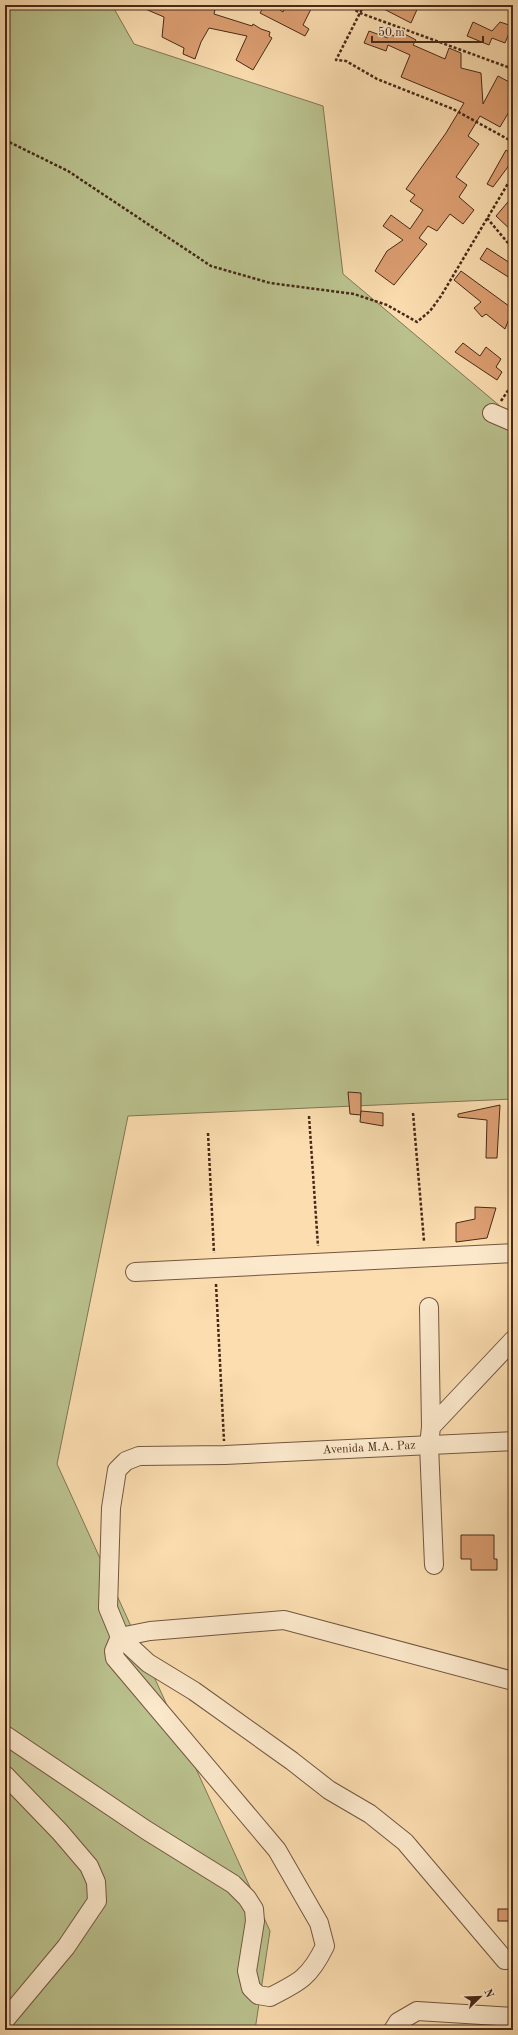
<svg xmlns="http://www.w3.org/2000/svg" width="518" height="2035" font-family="'Old Standard TT',serif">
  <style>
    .green { fill: #bac28e; stroke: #807654 }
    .building { fill: #dd9f72; stroke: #462919 }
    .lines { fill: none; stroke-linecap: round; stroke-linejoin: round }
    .minor-casing { stroke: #73563f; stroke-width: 20 }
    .path { stroke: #462919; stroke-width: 2.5; stroke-dasharray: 3 2; stroke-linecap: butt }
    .minor { stroke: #fce9cc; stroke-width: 18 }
    .labels { text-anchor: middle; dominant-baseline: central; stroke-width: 3; stroke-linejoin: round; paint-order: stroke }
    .street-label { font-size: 12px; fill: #462919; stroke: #fce9cc }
  </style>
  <rect width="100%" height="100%" fill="#fbddb0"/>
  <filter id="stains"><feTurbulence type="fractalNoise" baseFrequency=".005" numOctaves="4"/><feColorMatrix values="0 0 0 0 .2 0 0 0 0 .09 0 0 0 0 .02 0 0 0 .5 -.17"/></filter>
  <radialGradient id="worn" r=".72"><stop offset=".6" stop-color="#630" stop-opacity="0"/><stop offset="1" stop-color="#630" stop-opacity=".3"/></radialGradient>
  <path class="green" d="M5,5H112L134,44L323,106L343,274L513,417V1099L128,1116L57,1464L270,1931L255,2030H5Z"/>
  <g class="building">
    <path d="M136,5H216L214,14L252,26L253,24L261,29L270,32L269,36L272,38L253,70L236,60L247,36L209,28L201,42L195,59L183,54L184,48L162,37L164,17Z"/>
    <path d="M265,5H273L283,12L286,5H313L303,25L309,29L305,36L260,13Z"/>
    <path d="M376,5H419L411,23Z"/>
    <path d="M473,22L492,31L500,22L512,26L505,43L492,38L489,45L467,36Z"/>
    <path d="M397,30L416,40L413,45L445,59L449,48L461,53V68L481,73L483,104L498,76L513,84V105L500,127L480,116L468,136L479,144L456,177L467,185L459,197L474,210L463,224L450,214L437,231L428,226L419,238L427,244L394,285L375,271L387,251L403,240L383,226L391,215L410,229L423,210L410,201L415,195L406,189L446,133L464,103L401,77L410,55L388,45L386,51L364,43L369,31L388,38L390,34L394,36Z"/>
    <path d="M506,150L513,155V160L493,187L487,184Z"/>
    <path d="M513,196V232L496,216Z"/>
    <path d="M487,248L513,265V280L480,259Z"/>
    <path d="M461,271L513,309L505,329L486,314L482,317L474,308L481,302L454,280Z"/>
    <path d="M463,343L480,356L486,347L501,359L496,367L502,372L497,380L455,352Z"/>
    <path d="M348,1092L361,1093V1115L350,1114Z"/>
    <path d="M500,1105L497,1158H486L487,1120L458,1117V1114Z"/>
    <path d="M361,1111L383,1113V1126L360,1122Z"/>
    <path d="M475,1207L496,1208L487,1238L456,1242V1223L475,1219Z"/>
    <path d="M461,1535H494V1559H497V1570H471V1559H461Z"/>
    <rect x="498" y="1909" width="15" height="12"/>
  </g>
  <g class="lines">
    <g class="minor-casing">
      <g id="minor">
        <path d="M492,413L513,422"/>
        <path d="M135,1272L513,1253"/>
        <path d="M429,1307L431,1427"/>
        <path d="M513,1441L225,1455L139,1456L126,1461L117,1470L111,1508L108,1608L120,1637L148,1663L194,1691L292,1761L329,1790L370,1814L405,1842L505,1960L513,1959"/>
        <path d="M434,1565L429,1445L431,1427L513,1340"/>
        <path d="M5,1735L146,1830L233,1884L247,1898L254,1909L255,1921L247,1971L251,1988L258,1995L270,1997C300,1982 310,1977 325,1946L319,1923L277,1850L115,1658L114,1651L120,1637L150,1631L284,1620L513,1681"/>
        <path d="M5,1775L60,1832L89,1866L96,1882L97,1901L66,1947L5,2020"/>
        <path d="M393,2030L398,2022L417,2011L513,2017"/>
      </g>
    </g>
    <g class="path">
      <path d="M347,5L360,13L513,69"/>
      <path d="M364,5L336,60L346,61L377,79L453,109L513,142"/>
      <path d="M155,9L157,5"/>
      <path d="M5,140L68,171L211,266L270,283L354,294L387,305L417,322L430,311L441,296L513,175"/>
      <path d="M487,218L513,249"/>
      <path d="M501,401L513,383"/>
      <path d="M413,1113L424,1241"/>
      <path d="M309,1116L318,1246"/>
      <path d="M208,1133L214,1253"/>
      <path d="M216,1284L224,1441"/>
    </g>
    <use href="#minor" class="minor"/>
  </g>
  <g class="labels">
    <g class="street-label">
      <text transform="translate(369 1448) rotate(-3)">Avenida M.A. Paz</text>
    </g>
  </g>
  <rect width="518" height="2035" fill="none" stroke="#fbddb0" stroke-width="20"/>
  <rect x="6" y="6" width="506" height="2023" fill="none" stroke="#462919" stroke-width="2"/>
  <rect x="10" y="10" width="498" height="2015" fill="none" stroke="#462919"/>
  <g transform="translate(480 1997) rotate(67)" stroke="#fce9cc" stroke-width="3" paint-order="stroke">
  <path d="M0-3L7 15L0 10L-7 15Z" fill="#462919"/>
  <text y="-6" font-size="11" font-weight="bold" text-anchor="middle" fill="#462919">N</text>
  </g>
  <path d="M372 36v6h111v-6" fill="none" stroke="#462919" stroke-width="2"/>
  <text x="378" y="36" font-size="12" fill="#462919" stroke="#fce9cc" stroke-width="3" paint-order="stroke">50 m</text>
  <rect width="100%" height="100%" filter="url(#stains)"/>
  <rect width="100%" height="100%" fill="url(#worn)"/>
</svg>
